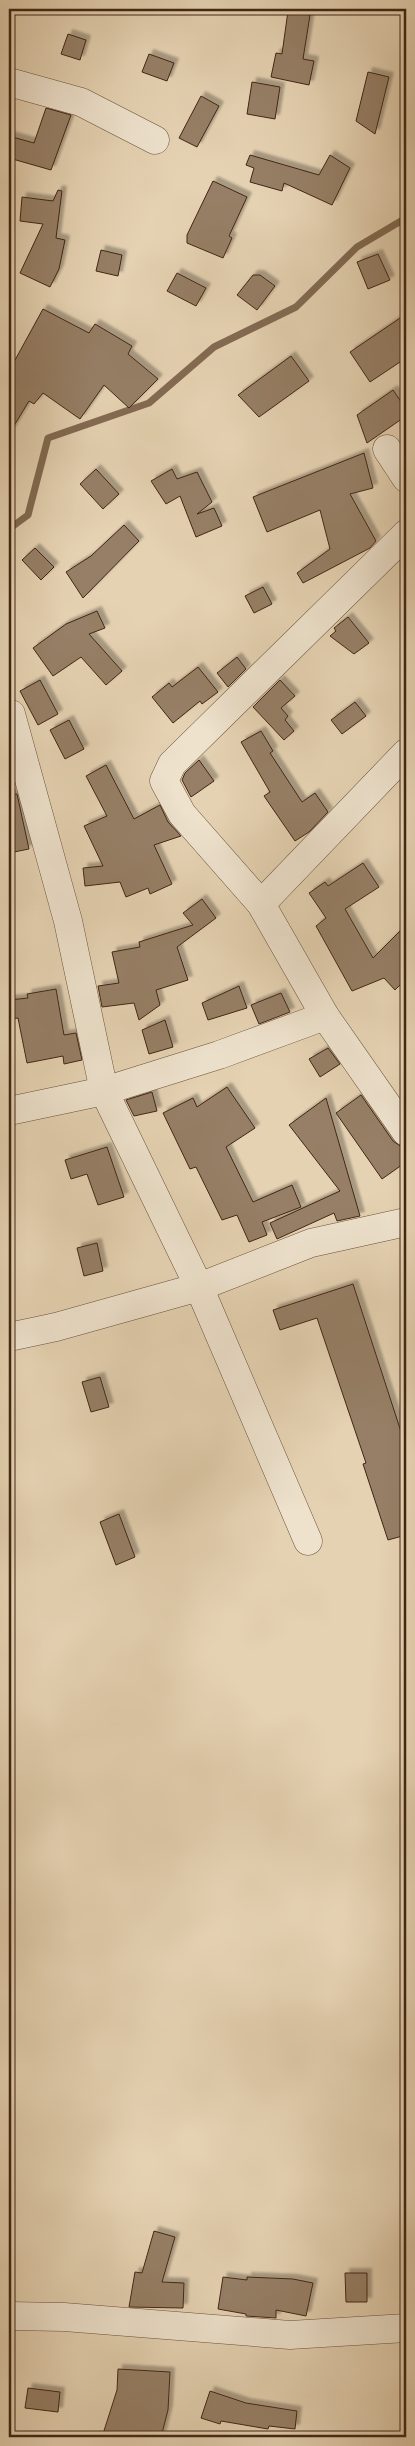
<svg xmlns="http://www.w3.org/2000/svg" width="415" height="2446" font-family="'Libre Caslon Text',serif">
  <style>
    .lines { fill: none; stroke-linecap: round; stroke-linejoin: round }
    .stream { stroke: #826a52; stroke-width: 7 }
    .building { fill: #967f66; stroke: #412614; filter: url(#shadow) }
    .minor-casing { stroke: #6a513c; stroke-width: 29 }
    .minor { stroke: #eee2cd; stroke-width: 28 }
  </style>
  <defs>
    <filter id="shadow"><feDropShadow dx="4.5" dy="-4.5" stdDeviation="1" flood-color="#0004"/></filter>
  </defs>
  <rect width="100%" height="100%" fill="#e5d2b2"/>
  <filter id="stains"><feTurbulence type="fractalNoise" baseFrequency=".004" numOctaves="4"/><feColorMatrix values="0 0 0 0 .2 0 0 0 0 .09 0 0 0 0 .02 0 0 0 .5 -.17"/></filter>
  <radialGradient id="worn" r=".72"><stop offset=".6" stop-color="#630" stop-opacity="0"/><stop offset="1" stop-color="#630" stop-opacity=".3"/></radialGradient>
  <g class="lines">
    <path class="stream" d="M9,529L28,515L48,438L149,403L214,347L296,307L357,247L406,218"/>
  </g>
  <g class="building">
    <path d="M288,11L310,15L303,59L314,61L309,85L271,77L276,53L282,54Z"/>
    <path d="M68,34L86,40L80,60L61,54Z"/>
    <path d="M149,54L174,63L167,81L142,72Z"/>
    <path d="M368,72L389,77L375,134L356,121Z"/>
    <path d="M252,82L280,87L275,119L247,114Z"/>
    <path d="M201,96L219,106L197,147L179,138Z"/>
    <path d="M46,108L71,115L51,170L9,158V136L34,143Z"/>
    <path d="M250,155L319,175L330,155L350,168L332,205L284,183L282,191L250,182L254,168L246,165Z"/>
    <path d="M213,181L247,197L229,236L232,238L223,258L187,243V235Z"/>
    <path d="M58,190L62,191L56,238L65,240L59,269L50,287L20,273L43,224L20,221L22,197L53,201Z"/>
    <path d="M101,250L122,255L118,276L96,271Z"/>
    <path d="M378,254L390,280L368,289L357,262Z"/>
    <path d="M177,273L206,288L196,306L167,291Z"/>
    <path d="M253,275H260L275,286L257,310L237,295Z"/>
    <path d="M43,309L89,333L95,324L132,346L128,354L158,379L129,408L104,385L80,419L43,393L34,404L29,401L9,434V371Z"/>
    <path d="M406,314V358L370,382L350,352Z"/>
    <path d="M291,356L309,381L259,417L238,395Z"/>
    <path d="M393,390L406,409V416L367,443L357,415Z"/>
    <path d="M364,453L373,488L350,494L376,541L370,548L303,583L297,573L330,549L320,510L267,532L253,497Z"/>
    <path d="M96,469L119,494L103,509L80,484Z"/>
    <path d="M172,469L177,479L197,472L212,502L197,514L214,508L222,526L196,537L180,496L166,504L151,481Z"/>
    <path d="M124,525L139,541L83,598L66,572L91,556Z"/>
    <path d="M35,548L54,567L41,580L22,560Z"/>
    <path d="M263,587L272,604L254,613L245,596Z"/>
    <path d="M97,611L105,628L89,634L122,671L106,685L81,657L53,676L33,648L66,624Z"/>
    <path d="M348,617L369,643L354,654L330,636L336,631L334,628Z"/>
    <path d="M237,657L246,669L228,687L217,673Z"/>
    <path d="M198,667L218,692L202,704L200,701L173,723L152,697L169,683L172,687Z"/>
    <path d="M40,680L58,714L38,725L20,691Z"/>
    <path d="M280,680L295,696L281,708L288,716L285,720L294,731L284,740L253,707Z"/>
    <path d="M355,702L366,716L342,734L331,720Z"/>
    <path d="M69,720L84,749L65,759L50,730Z"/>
    <path d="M261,731L273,751L270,753L302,802L315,793L328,812L309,832L295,841L264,796L270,792L241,742Z"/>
    <path d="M199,760L214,781L191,797L182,780L185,773Z"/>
    <path d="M106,765L134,819L160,805L168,822L181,836L154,845L172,884L150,894L148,888L126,897L120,882L85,886L83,868L103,866L84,826L107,816L86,776Z"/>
    <path d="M17,794L29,849L9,853V795Z"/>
    <path d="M363,863L379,887L345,909L373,958L406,925V979L395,990L384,978L352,991L316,926L326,918L309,893L325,882L328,886Z"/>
    <path d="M202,899L216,918L177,947L188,980L156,990L160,1005L139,1020L134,1003L102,1007L98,986L119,983L112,952L140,947L139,942L193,925L183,913Z"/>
    <path d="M239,986L247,1008L208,1020L202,1003Z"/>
    <path d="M56,989L64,1035L76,1033L82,1060L64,1064L63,1056L27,1063L18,1018L9,1019V1000L28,998L27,994Z"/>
    <path d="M281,993L290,1012L259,1024L251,1005Z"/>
    <path d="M165,1020L173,1047L149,1054L142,1030Z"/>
    <path d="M328,1048L340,1064L320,1077L309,1059Z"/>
    <path d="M227,1087L255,1128L226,1147L253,1202L292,1185L301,1207L262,1222L267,1235L249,1242L237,1215L222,1220L196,1167L190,1169L163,1113L193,1098L197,1107Z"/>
    <path d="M152,1092L157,1111L134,1116L126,1100Z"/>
    <path d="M361,1095L393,1141L406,1150V1162L382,1179L336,1113Z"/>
    <path d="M326,1098L360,1216L337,1221L334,1213L277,1239L270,1223L340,1191L289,1125Z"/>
    <path d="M107,1147L124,1197L98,1205L87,1174L71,1179L65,1160Z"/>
    <path d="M97,1243L103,1271L84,1276L77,1248Z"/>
    <path d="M353,1284L406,1447V1535L388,1540L363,1464L366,1463L317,1318L280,1330L273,1310Z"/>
    <path d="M100,1377L109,1407L91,1412L82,1382Z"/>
    <path d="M119,1514L135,1557L116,1565L100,1522Z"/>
    <path d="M154,2231L175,2237L162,2282L184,2283L183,2308L129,2307L135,2272L142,2273Z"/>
    <path d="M345,2273H367V2302H346Z"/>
    <path d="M223,2277L247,2280V2277L293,2279L313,2283L306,2316L276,2310V2318L246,2316V2314L218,2309Z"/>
    <path d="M118,2369L170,2372L168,2410L161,2437H102L117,2390Z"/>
    <path d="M28,2388L60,2392L58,2412L25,2408Z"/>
    <path d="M210,2391L246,2403L297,2411L295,2429L269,2426L268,2429L221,2421L220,2424L201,2418Z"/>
  </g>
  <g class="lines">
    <g class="minor-casing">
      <g id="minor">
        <path d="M9,82L81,102L155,140"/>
        <path d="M387,449L406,478"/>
        <path d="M406,534L172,764L164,781L182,814L261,904L325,1016L406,1132"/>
        <path d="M11,714L68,921L104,1091L199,1287L308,1541"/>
        <path d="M261,904L406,753"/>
        <path d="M9,1111L104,1091L219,1055L325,1016"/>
        <path d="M9,1337L56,1327L199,1287L311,1243L406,1222"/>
        <path d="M9,2316L64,2317L290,2335L406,2328"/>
      </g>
    </g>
    <use href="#minor" class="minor"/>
  </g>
  <rect width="415" height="2446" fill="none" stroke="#e5d2b2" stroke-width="30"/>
  <rect x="10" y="10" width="395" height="2426" fill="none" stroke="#412614" stroke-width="2.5"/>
  <rect x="15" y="15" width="385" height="2416" fill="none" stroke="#412614"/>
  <rect width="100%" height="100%" filter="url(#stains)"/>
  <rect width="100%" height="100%" fill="url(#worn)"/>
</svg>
